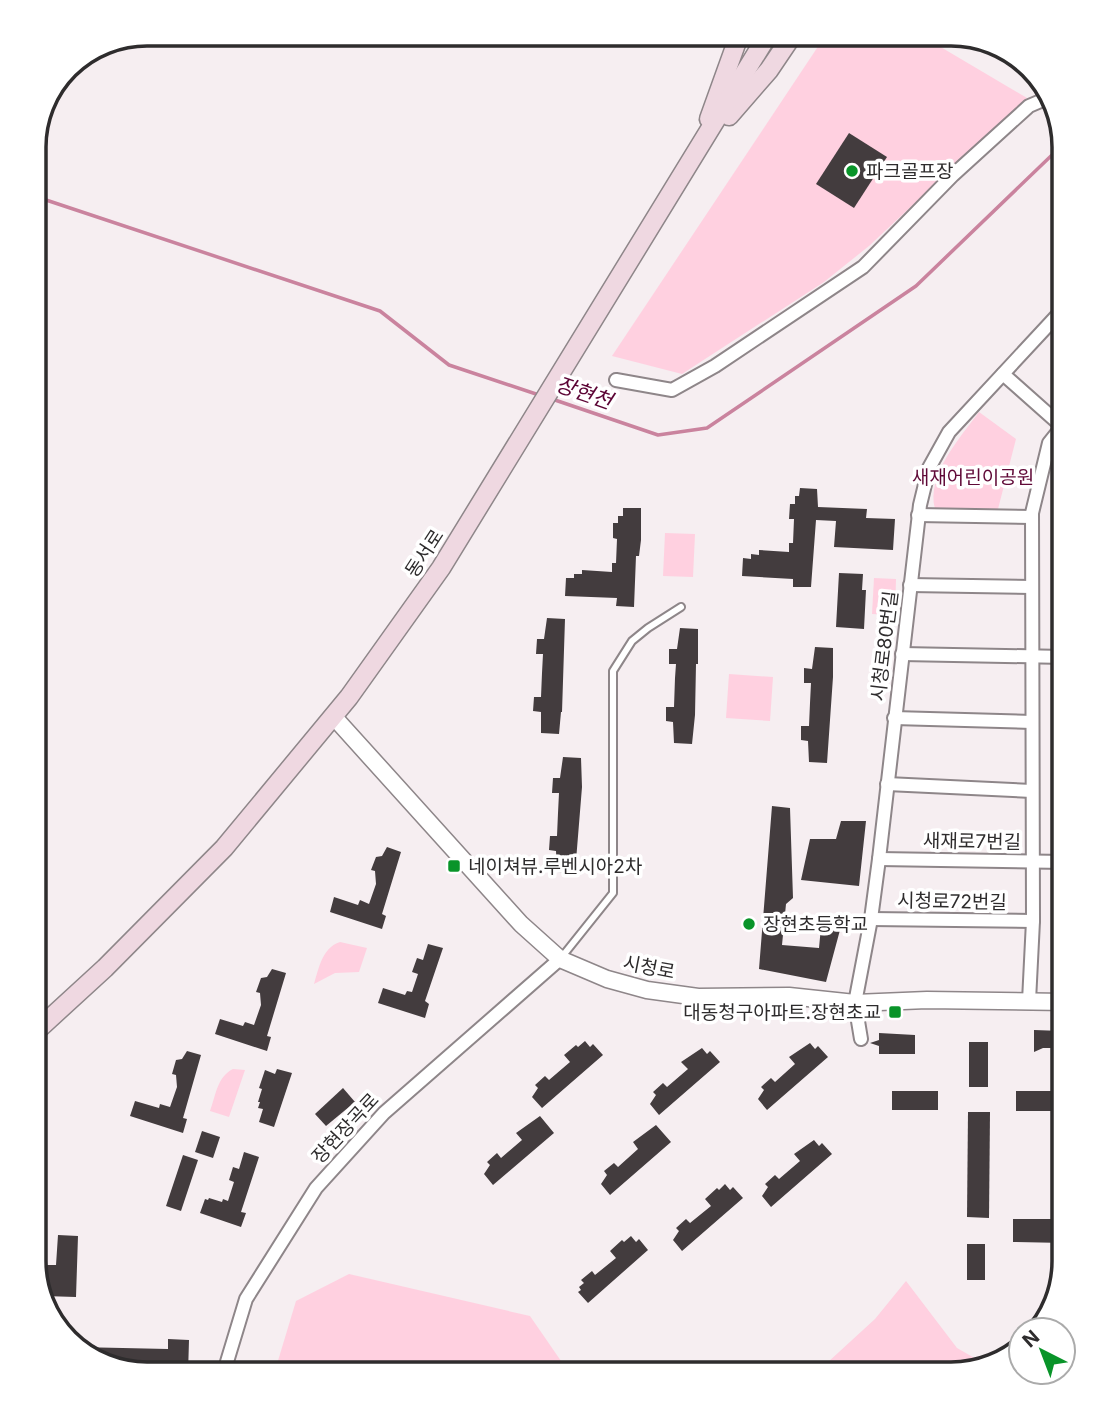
<svg xmlns="http://www.w3.org/2000/svg" width="1098" height="1407" font-family="Inter,'Noto Sans KR',sans-serif">
<style>
.green{fill:#ffd0e0}
.lines{fill:none;stroke-linecap:round;stroke-linejoin:round}
.stream{stroke:#ca839e;stroke-width:3.5}
.building{fill:#433c3e}
.service-casing{stroke:#8e8689;stroke-width:10}
.minor-casing{stroke:#8e8689;stroke-width:16}
.tertiary-casing{stroke:#8e8689;stroke-width:19}
.secondary-casing{stroke:#8e8689;stroke-width:21}
.service{stroke:#fff;stroke-width:6}
.minor{stroke:#fff;stroke-width:12}
.tertiary{stroke:#fff;stroke-width:16}
.secondary{stroke:#efd8e1;stroke-width:18}
.poi-dot{fill:#099429;stroke:#fff;stroke-width:2.5}
.labels{text-anchor:middle;stroke-width:7;stroke-linejoin:round;paint-order:stroke}
.poi-label{font-size:19px;fill:#2e2c2d;stroke:#fff;text-anchor:start}
.park-label{font-size:19px;fill:#600937;stroke:#fff}
.street-label{font-size:19px;fill:#2e2c2d;stroke:#fff}
.water-label{font-size:21px;font-style:italic;fill:#5b0334;stroke:#fff}
.rim{fill:none;stroke:#2e2c2d;stroke-width:3.5}
</style>
<rect width="100%" height="100%" fill="#f6eef1"/>
<g class="green">
<path d="M827,33H917L1027,98L869,246L824,282L682,374L612,356Z"/>
<path d="M979,412L1016,439L998,509H935C926,475 960,438 979,412Z"/>
<path d="M665,533L695,534L693,577L663,576Z"/>
<path d="M874,578L896,579L895,615L872,614Z"/>
<path d="M729,674L773,677L770,721L726,718Z"/>
<path d="M340,942L367,948L359,972L335,973L314,984C319,968 322,948 340,942Z"/>
<path d="M233,1069L245,1070L229,1117L210,1111C216,1095 217,1077 233,1069Z"/>
<path d="M349,1274L530,1316L570,1374H274L296,1301Z"/>
<path d="M906,1281L957,1348L985,1364L952,1374H815L875,1319Z"/>
</g>
<g class="lines">
<g class="stream">
<path d="M34,196L380,311L449,365L542,396"/>
<path d="M552,399L658,435L707,428L916,286L1052,155L1065,148"/>
</g>
</g>
<g class="building">
<path d="M849,133L887,157L854,208L816,184Z"/>
<path d="M800,488L817,489L818,507L867,509L866,518L895,519L893,550L834,547L836,521L816,520L811,587H793V579L742,576L743,558L751,559V554L759,555V550L789,552V543H793L794,519H789L790,504H795V496H799Z"/>
<path d="M623,508H641V540L639,556H636L634,607L616,606L617,598L565,596L566,578H574V574H582V570L612,572V563H616L617,539L613,538V523H618V516H623Z"/>
<path d="M839,573L863,574L862,590H866L864,629L836,627Z"/>
<path d="M547,618L565,619L562,712H561L559,734L541,733V712L533,711L534,697H541L542,673L543,654H536L537,639H544Z"/>
<path d="M680,628L698,629V664H696L695,715L692,744L674,743L673,722L666,721V707H674L675,678L676,664H669V649H677Z"/>
<path d="M815,647L833,648V677L827,763L809,762L808,741L801,740V726H809L810,703L811,683H804V668L812,669Z"/>
<path d="M563,757L581,758L582,787L575,873L557,872L556,851L549,850L550,836H557L558,813L559,793H552L553,778H560Z"/>
<path d="M772,806L790,808L793,898L786,904L782,945L819,948L821,927L840,930L826,982L759,969Z"/>
<path d="M841,821H866L859,886L801,880L810,839H836Z"/>
<path d="M387,847L401,852L382,914L386,916L382,929L330,912L334,897L358,905L360,900L369,904L376,884L375,871L371,870L376,857L382,856Z"/>
<path d="M428,944L443,948L425,1001L429,1004L425,1018L378,1003L383,988L405,995L407,991L412,992L418,974L412,972L417,958L423,960Z"/>
<path d="M272,969L286,973L267,1036L271,1037L267,1051L215,1034L220,1019L243,1026L245,1022L254,1025L261,1005L260,993L256,992L261,978L267,977Z"/>
<path d="M1034,1030L1062,1031V1048H1043L1034,1052Z"/>
<path d="M879,1033L915,1035V1054H879V1046L870,1043L879,1040Z"/>
<path d="M585,1041L590,1047L593,1044L603,1055L542,1108L532,1097L538,1088L535,1085L545,1076L549,1080L570,1062L564,1055L576,1045L578,1047Z"/>
<rect x="969" y="1042" width="19" height="45"/>
<path d="M810,1043L815,1049L818,1046L828,1057L767,1110L758,1099L764,1090L761,1087L771,1078L775,1082L795,1064L789,1057Z"/>
<path d="M702,1048L707,1054L710,1051L720,1062L659,1115L650,1104L656,1095L653,1092L663,1083L667,1087L688,1069L681,1062Z"/>
<path d="M187,1051L201,1055L183,1118L187,1119L183,1133L130,1116L135,1101L159,1108L160,1104L170,1107L177,1087L176,1075L172,1074L176,1060L182,1059Z"/>
<path d="M277,1069L292,1073L274,1127L259,1122L263,1109L258,1108L260,1102H258L262,1089L259,1088L265,1070L275,1074Z"/>
<path d="M343,1088L355,1102L326,1126L315,1114Z"/>
<rect x="892" y="1091" width="46" height="19"/>
<rect x="1016" y="1091" width="49" height="20"/>
<path d="M968,1112H990L989,1218L967,1217Z"/>
<path d="M540,1116L554,1133L493,1185L484,1174L490,1165L487,1162L497,1153L501,1158L522,1140L516,1133Z"/>
<path d="M656,1125L671,1142L610,1195L601,1184L607,1175L604,1171L614,1163L618,1167L638,1149L633,1142Z"/>
<path d="M202,1131L220,1137L213,1158L195,1152Z"/>
<path d="M814,1140L819,1146L822,1143L832,1154L771,1207L762,1196L768,1187L765,1184L775,1175L779,1179L800,1161L794,1154Z"/>
<path d="M244,1152L259,1157L241,1212L246,1213L241,1227L200,1213L205,1199L208,1200L209,1198L222,1202L223,1199L228,1201L234,1182L229,1180L233,1167L239,1169Z"/>
<path d="M183,1155L198,1160L181,1211L166,1206Z"/>
<path d="M725,1184L730,1190L733,1187L743,1198L682,1251L673,1240L679,1231L676,1228L686,1219L690,1223L711,1206L705,1199L717,1188L719,1190Z"/>
<path d="M1013,1219H1065V1243L1013,1242Z"/>
<path d="M58,1235L78,1236L76,1297L44,1296L37,1273L43,1274L44,1265H56Z"/>
<path d="M631,1236L636,1242L639,1239L648,1250L588,1303L578,1292L581,1290L579,1287L584,1283L581,1280L592,1271L595,1275L616,1258L610,1251L622,1240L624,1242Z"/>
<rect x="967" y="1244" width="18" height="36"/>
<path d="M168,1339L189,1340L188,1374H167V1366L111,1365L90,1359L77,1347L168,1349Z"/>
</g>
<g class="lines">
<defs>
<path id="service" d="M561,958L613,893V671L632,641L648,628L681,607"/>
<g id="minor">
<path d="M1003,374L1065,429"/>
<path d="M616,380L672,390L715,366L863,267L953,175L1029,106L1050,97"/>
<path d="M918,515L1032,517"/>
<path d="M910,585L1032,587"/>
<path d="M902,654L1065,657"/>
<path d="M894,718L1032,722"/>
<path d="M887,784L1032,791"/>
<path d="M879,859L1065,862"/>
<path d="M871,919L1033,921"/>
<path d="M1029,1001L1033,921L1032,513L1049,443L1065,423"/>
<path d="M861,1039L855,1003L871,919L879,859L920,505L929,468L949,432L1065,307"/>
<path d="M226,1374V1365L246,1299L316,1188L384,1113L560,959"/>
</g>
<path id="tertiary" d="M334,717L521,924L560,959L607,979L647,990L698,997L789,996L855,1003L927,1000L1065,1002"/>
<g id="secondary">
<path d="M729,116L769,70L794,33"/>
<path d="M709,119L740,33"/>
<path d="M33,1034L105,968L224,848L349,697L441,568L769,33"/>
</g>
</defs>
<use href="#service" class="service-casing"/>
<use href="#minor" class="minor-casing"/>
<use href="#tertiary" class="tertiary-casing"/>
<use href="#secondary" class="secondary-casing"/>
<use href="#service" class="service"/>
<use href="#minor" class="minor"/>
<use href="#tertiary" class="tertiary"/>
<use href="#secondary" class="secondary"/>
</g>
<g class="poi-dot">
<circle cx="852" cy="171" r="7"/>
<rect x="447" y="859" width="14" height="14" rx="3.5"/>
<circle cx="749" cy="924" r="7"/>
<rect x="888" y="1005" width="14" height="14" rx="3.5"/>
</g>
<g class="labels">
<g class="poi-label">
<text x="866" y="178">파크골프장</text>
<text x="468" y="873">네이쳐뷰.루벤시아2차</text>
<text x="763" y="931">장현초등학교</text>
<text x="881" y="1019" text-anchor="end">대동청구아파트.장현초교</text>
</g>
<g class="park-label">
<text x="973" y="484">새재어린이공원</text>
</g>
<g class="street-label">
<text transform="translate(424 553) rotate(-57)" y="7">동서로</text>
<text transform="translate(884 646) rotate(-83)" y="7">시청로80번길</text>
<text transform="translate(972 841) rotate(1)" y="7">새재로7번길</text>
<text transform="translate(952 901) rotate(1)" y="7">시청로72번길</text>
<text transform="translate(649 967) rotate(11)" y="7">시청로</text>
<text transform="translate(345 1128) rotate(-47)" y="7">장현장곡로</text>
</g>
<g class="water-label">
<text transform="translate(584 393) rotate(19)" y="7">장현천</text>
</g>
</g>
<path d="M0 0H1098V1407H0ZM147 46H951A101 101 0 0 1 1052 147V1261A101 101 0 0 1 951 1362H147A101 101 0 0 1 46 1261V147A101 101 0 0 1 147 46Z" fill="#fff" fill-rule="evenodd"/>
<path class="rim" d="M147 46H951A101 101 0 0 1 1052 147V1261A101 101 0 0 1 951 1362H147A101 101 0 0 1 46 1261V147A101 101 0 0 1 147 46Z"/>
<g transform="translate(1042 1351) rotate(318)"><circle r="33" fill="#ffffff" stroke="#ababab" stroke-width="2"/>
<path d="M0-5L12 26L0 18L-12 26Z" fill="#099429"/>
<text y="-10" font-size="19" font-weight="bold" text-anchor="middle" fill="#2e2c2d">N</text>
</g>
</svg>
